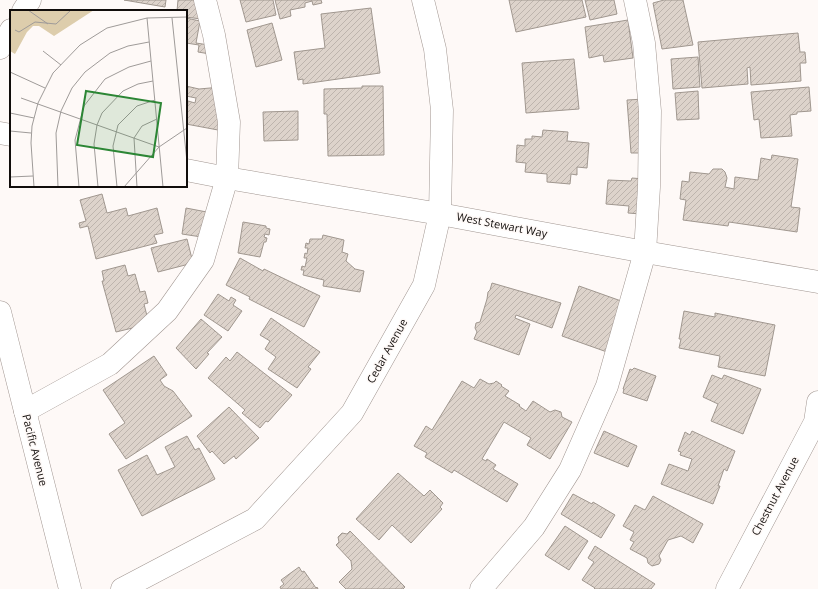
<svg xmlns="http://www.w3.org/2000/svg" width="818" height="589" font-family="'Open Sans',sans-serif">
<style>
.building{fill:url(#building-hatch);stroke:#a0978f}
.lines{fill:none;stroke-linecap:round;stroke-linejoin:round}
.minor-casing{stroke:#a19691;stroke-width:23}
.minor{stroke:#fff;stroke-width:22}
.labels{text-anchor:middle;stroke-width:3;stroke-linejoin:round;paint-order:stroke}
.street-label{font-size:11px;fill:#110d0b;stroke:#fef9f7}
.inset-road{fill:none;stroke:#9f9b99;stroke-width:1}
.view{fill:#2c8635;fill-opacity:0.15;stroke:#2c8635;stroke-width:2}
.inset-edge{fill:none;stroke:#110d0b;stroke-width:2}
</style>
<defs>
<pattern id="building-hatch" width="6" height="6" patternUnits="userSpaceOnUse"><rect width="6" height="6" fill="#ddd3cb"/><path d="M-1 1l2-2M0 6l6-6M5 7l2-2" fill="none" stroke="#bdb4ad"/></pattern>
</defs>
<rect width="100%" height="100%" fill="#fef9f7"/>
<g class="building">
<path d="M124,0H166L165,7Z"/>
<path d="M178,0H204L201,19L186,17V11H177Z"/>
<path d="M240,0H273L276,15L246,22Z"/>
<path d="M275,0H321L322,3L313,5L312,1L305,3V7L290,10L291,16L280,19Z"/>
<path d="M509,0H582L586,17L516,32Z"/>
<path d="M585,0H614L617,14L590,20Z"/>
<path d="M664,0H683L693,45L662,49L653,3Z"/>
<path d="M371,8L380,73L303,84V79L298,80L294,52L325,48L321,14Z"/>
<path d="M186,18L200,21L196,43L215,46L210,54L198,52L199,45L186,43Z"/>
<path d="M628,20L633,58L604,62L603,55L589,58L585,27Z"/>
<path d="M272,23L282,60L256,67L247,30Z"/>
<path d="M798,33L800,52H805L806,63H800L801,81L751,85L750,67L747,68L748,84L702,88L698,42Z"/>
<path d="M698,57L700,87L673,89L671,59Z"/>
<path d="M574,59L579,109L526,113L522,63Z"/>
<path d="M186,86L199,89L221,87L223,107L218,130L186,124L188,101L195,103L196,98L186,96Z"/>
<path d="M362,86H383L384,155L328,156L327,114H324V89L362,88Z"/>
<path d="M809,87L811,111L797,112V114L790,115L792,136L761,138L759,119L754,120L751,92Z"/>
<path d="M698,91L699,119L677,120L675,93Z"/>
<path d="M644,99V153H631L627,100Z"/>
<path d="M298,111V140L264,141L263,112Z"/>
<path d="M543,130L568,132L567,141L589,143L587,168L577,167V175L571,174L570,184L547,182V174L525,172L526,163L516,162L517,145L525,146V139H532V136L542,137Z"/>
<path d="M772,155L798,159L791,207L800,208L797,232L729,222L728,226L683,220L686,200L680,199L682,181L689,182L690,172L709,174L713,169H722L725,172L727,178L725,187L734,189L735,177L758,180L761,158L771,160Z"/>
<path d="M632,178L644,179L641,214L628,213L629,206L606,204L608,180L631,181Z"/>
<path d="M102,194L107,213L126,208L128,216L157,208L163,233L154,235L157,243L96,259L88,226L80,228L79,223L86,221L80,200Z"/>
<path d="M186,208L212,213L208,238L182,234Z"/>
<path d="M243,222L266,226V228L270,229L269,235L265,234L264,237L267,238L266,242H264L260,257L238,253Z"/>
<path d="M323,235L344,240L342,252L348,254L346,261L355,269L364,271L360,292L323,286L324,280L303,275L304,270H301L302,266L305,267L307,258H304L305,253L307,254L308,248H305L306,243L309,244L310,239H322Z"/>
<path d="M187,239L193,263L158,272L151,248Z"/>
<path d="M240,258L263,271L264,269L320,296L304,327L249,299L250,297L226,285Z"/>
<path d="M125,265L128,276L135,274L140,292L145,291L148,303L144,304L149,324L116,332L102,281H104L102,271Z"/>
<path d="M492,283L561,303L552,328L516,315L515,318L530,324L519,355L474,339L477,332L475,328L476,323L480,322L487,299L488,292L490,290Z"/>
<path d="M579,286L624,302L607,352L562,336Z"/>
<path d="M218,294L229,301L231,297L236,300L233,305L242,311L228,331L204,315Z"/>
<path d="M684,311L715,317V313L775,325L765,376L718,367L720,356L679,348L681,339H679Z"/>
<path d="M271,318L320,352L308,367L311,369L297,388L268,369L276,357L265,349L270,341L260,335Z"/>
<path d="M201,319L222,337L207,353L209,354L196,369L176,348Z"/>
<path d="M237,352L292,395L268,422L266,421L260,428L242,413L245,410L208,378L226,357L230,361Z"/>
<path d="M154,356L167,375L160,380L164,386L173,391L192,416L126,459L109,434L125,423L103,390Z"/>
<path d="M634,368L656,376L647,401L623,393L624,389H623L630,369L632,370Z"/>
<path d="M712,375L722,379L724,375L761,389L743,434L711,421L718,404L703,397Z"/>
<path d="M480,379L489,384L494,383L496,381L502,385L501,386L509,391L505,396L520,405L519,406L526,411L533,401L550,412L555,410L561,412L562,417L572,422L550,459L527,445L531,438L504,422L482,459L486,461L487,459L496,465L493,469L518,484L507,502L454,470L452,473L425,457L427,453L414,446L426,426L432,430L462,381L474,388Z"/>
<path d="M229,407L259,438L236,459L234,456L224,464L212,451L210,453L197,436Z"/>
<path d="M604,431L637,446L628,467L594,453Z"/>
<path d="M692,431L735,451L727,471L724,469L718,486H720L713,504L661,484L669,464L688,471L692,459L680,455L681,452L678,451L685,432L690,435Z"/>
<path d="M187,436L195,450L199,448L215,479L142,516L118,470L147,455L157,475L175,467L165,447Z"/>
<path d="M398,473L424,496L430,490L443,503L440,507L442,509L411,543L392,525L379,540L356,519Z"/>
<path d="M573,494L592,504L593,502L615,515L601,538L561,514Z"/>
<path d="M653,496L703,524L693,543L681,536L668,540L659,556L661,560L659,564L652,566L648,563L647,558L630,549L634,542L630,540L634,532L623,526L635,505L645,510Z"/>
<path d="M565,526L588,541L569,570L545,555Z"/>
<path d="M350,531L405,587L403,589H346L339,582L352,569L351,561L336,545L339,542L338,537L342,533L347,534Z"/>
<path d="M595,546L655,584L651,589H594L595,588L582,580L594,562L588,558Z"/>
<path d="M299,567L302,572L304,571L316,588L317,587L318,589H281L280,587L284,584L281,580Z"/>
</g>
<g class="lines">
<defs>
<g id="minor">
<path d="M23,11L30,0"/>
<path d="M0,48L11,30"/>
<path d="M0,133L11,135"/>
<path d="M186,170L227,178L440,214L645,252L818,282"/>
<path d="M0,312L70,589"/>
<path d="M25,411L110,364L167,311L203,260L227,178L229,122L214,35L205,0"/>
<path d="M122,589L255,519L352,413L424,285L440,214L442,110L435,49L423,0"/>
<path d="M481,589L534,527L570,470L607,386L645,252L649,187L650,111L644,43L635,0"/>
<path d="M727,589L815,422L818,402"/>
</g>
</defs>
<use href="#minor" class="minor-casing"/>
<use href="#minor" class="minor"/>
</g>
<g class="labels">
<g class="street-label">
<text transform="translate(502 225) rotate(11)" y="4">West Stewart Way</text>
<text transform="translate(387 351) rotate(-61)" y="4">Cedar Avenue</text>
<text transform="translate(35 450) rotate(76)" y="4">Pacific Avenue</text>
<text transform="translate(775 496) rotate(-62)" y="4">Chestnut Avenue</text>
</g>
</g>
<g transform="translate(10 10)">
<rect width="177" height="177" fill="#fef9f7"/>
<path d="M0,0H84L44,26L29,16H23L17,22L5,44L0,41Z" fill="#ddcdac"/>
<path class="inset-road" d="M18,0L38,14M137,8L153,177M162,8L177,152M5,20L9,22L25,12L46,14L61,0M33,41L51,55M0,62L35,78M11,88L149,137M0,103L24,108M0,121L21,123M0,167L23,166M24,177L21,133L22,116L28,93L43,63L70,35L97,18L137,8L177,7M48,177L46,123L51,101L62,78L75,62L100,43L118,36L139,32M69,177L65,130L74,96L95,69L119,57L141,51M88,177L84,134L87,115L92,103L113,81L128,74L143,71M107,177L103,136L108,115L127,96L145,90M114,177L149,137L177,118M127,177L124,128L132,116L147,109"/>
<path class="view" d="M76,81L151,93L143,147L67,135Z"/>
<rect width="177" height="177" class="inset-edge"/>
</g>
</svg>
